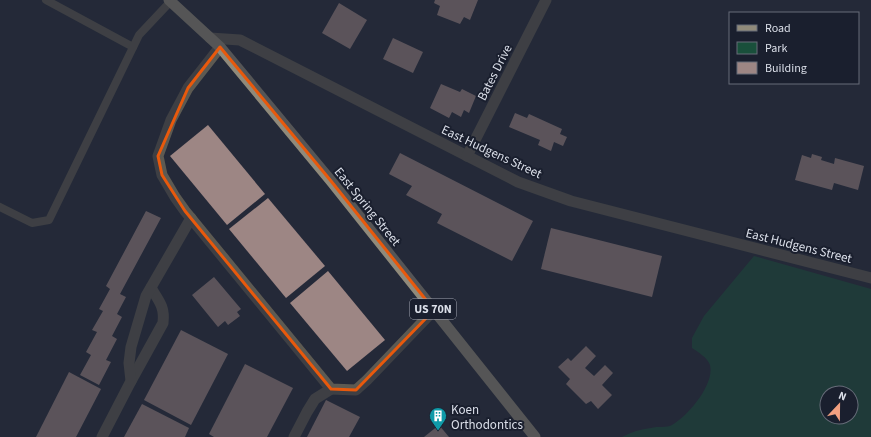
<svg xmlns="http://www.w3.org/2000/svg" width="871" height="437" font-family="'Source Sans 3',sans-serif">
<style>
.green{fill:#194f3b;fill-rule:evenodd}
.building{fill:#9d8684}
.lines{fill:none;stroke-linecap:round;stroke-linejoin:round}
.service{stroke:#5d5a52;stroke-width:8}
.minor{stroke:#5d5a52;stroke-width:11}
.primary{stroke:#908a7a;stroke-width:11}
.marked{fill:none;stroke:#e8590c;stroke-width:3;stroke-linejoin:round}
.labels{text-anchor:middle;stroke-width:4;stroke-linejoin:round;paint-order:stroke}
.shield{fill:#1a1f2e;stroke:#a1a5b1;stroke-width:1}
.shield-label{font-size:12px;font-weight:bold;fill:#dbdfe9}
.street-label{font-size:13px;fill:#dbdfe9;stroke:#1a1f2e}
.poi-label{font-size:13px;fill:#dbdfe9;stroke:#1a1f2e;text-anchor:start}
</style>
<rect width="100%" height="100%" fill="#242938"/>
<path class="green" d="M754,256L871,289V437H622C631,432 641,429 651,428C658,426 667,428 672,425C688,416 715,384 710,365C708,358 698,352 692,348V338L704,316ZM827,393H851V417H827Z"/>
<g class="building">
<path d="M435,0H478L470,20L464,17L460,24L437,15L440,6L434,3Z"/>
<path d="M339,3L367,20L350,49L322,33Z"/>
<path d="M393,38L423,52L413,73L383,59Z"/>
<path d="M441,84L460,92L462,89L476,96L469,113L464,110L461,117L452,112L449,118L430,108Z"/>
<path d="M515,113L527,118L529,114L562,129L560,134L567,137L563,146L554,142L551,151L538,145L540,140L509,127Z"/>
<path d="M208,125L265,194L227,225L170,156Z"/>
<path d="M400,153L533,221L512,261L437,223L442,214L406,195L412,186L389,174Z"/>
<path d="M812,154L822,157L821,160L834,164L835,158L864,166L858,190L834,183L832,190L795,180L802,155L811,158Z"/>
<path d="M268,198L325,266L286,298L229,229Z"/>
<path d="M146,211L161,218L120,294L126,297L117,314L122,317L112,336L117,339L106,360L111,362L99,385L80,375L91,355L86,352L97,332L92,330L103,311L99,309L110,289L106,286Z"/>
<path d="M551,228L662,256L652,297L541,269Z"/>
<path d="M328,271L385,340L347,371L290,303Z"/>
<path d="M214,277L241,309L237,312L240,316L228,325L225,321L218,327L192,295Z"/>
<path d="M181,330L228,354L191,425L144,400Z"/>
<path d="M586,346L596,356L585,368L594,376L605,365L613,373L602,385L612,395L598,409L591,401L586,404L566,384L570,379L558,367L568,358L571,361Z"/>
<path d="M245,364L293,388L267,437H214L209,434Z"/>
<path d="M69,372L101,389L76,437H36Z"/>
<path d="M326,400L360,417L349,437H307Z"/>
<path d="M142,404L189,428L185,437H124Z"/>
<path d="M439,425L449,437H424Z"/>
</g>
<g class="lines">
<g class="service">
<path d="M46,0L133,47"/>
<path d="M0,207L32,223L49,220L139,35L171,1"/>
</g>
<g class="minor">
<path d="M210,38L240,40L518,182L571,201L871,278"/>
<path d="M220,47L188,88L171,120L158,156L162,175L175,197L185,211L331,389L356,390L367,380L434,310"/>
<path d="M467,156L546,0"/>
<path d="M131,381L163,323C165,307 159,301 151,288"/>
<path d="M102,437L131,381L129,363L131,347L146,296L191,218"/>
<path d="M294,437L307,412L315,399L331,389"/>
</g>
<path class="primary" d="M169,0L220,47L331,181L535,437"/>
</g>
<path d="M0 0H871V437H0ZM220,47L331,181L434,310L356,390L331,389L185,211L162,175L158,156L188,88Z" fill="#242938" fill-opacity=".55" fill-rule="evenodd"/>
<path class="marked" d="M220,47L331,181L434,310L356,390L331,389L185,211L162,175L158,156L188,88Z"/>
<defs>
<symbol id="building-pin" viewBox="-11 -11 22 30"><path d="M0 17L-7.5 6A9.5 9.5 0 1 1 7.5 6Z" fill="#0f9aa8" stroke="#1a1f2e"/><path d="M-4-6H4V6H1V3H-1V6H-4ZM-2.5-4.3h1.7v1.8h-1.7ZM.8-4.3h1.7v1.8H.8ZM-2.5-1h1.7V.8h-1.7ZM.8-1h1.7V.8H.8Z" fill="#fff"/></symbol>
</defs>
<g fill-rule="evenodd">
<use href="#building-pin" x="428" y="406" width="20" height="27"/>
</g>
<g class="labels">
<rect class="shield" x="410" y="299" width="46" height="20" rx="3"/>
<g class="shield-label">
<text x="433" y="313">US 70N</text>
</g>
<g class="street-label">
<text transform="translate(494 72) rotate(-63)" y="5">Bates Drive</text>
<text transform="translate(492 151) rotate(25)" y="5">East Hudgens Street</text>
<text transform="translate(368 206) rotate(51)" y="5">East Spring Street</text>
<text transform="translate(799 245) rotate(14)" y="5">East Hudgens Street</text>
</g>
<g class="poi-label">
<text x="451" y="414">Koen<tspan x="451" dy="15">Orthodontics</tspan></text>
</g>
</g>
<rect x="729" y="12" width="130" height="72" fill="#1a1f2e" stroke="#676c79"/>
<rect x="737" y="25" width="20" height="6" fill="#908a7a" stroke="#676c79"/>
<text x="765" y="32" font-size="12" fill="#dbdfe9">Road</text>
<rect x="737" y="42" width="20" height="12" fill="#194f3b" stroke="#676c79"/>
<text x="765" y="52" font-size="12" fill="#dbdfe9">Park</text>
<rect x="737" y="62" width="20" height="12" fill="#9d8684" stroke="#676c79"/>
<text x="765" y="72" font-size="12" fill="#dbdfe9">Building</text>
<g transform="translate(839 405) rotate(22)"><circle r="19" fill="#1a1f2e" stroke="#676c79"/>
<path d="M0-3L7 15L0 10L-7 15Z" fill="#f2a080"/>
<text y="-6" font-size="11" font-weight="bold" text-anchor="middle" fill="#dbdfe9">N</text>
</g>
</svg>
